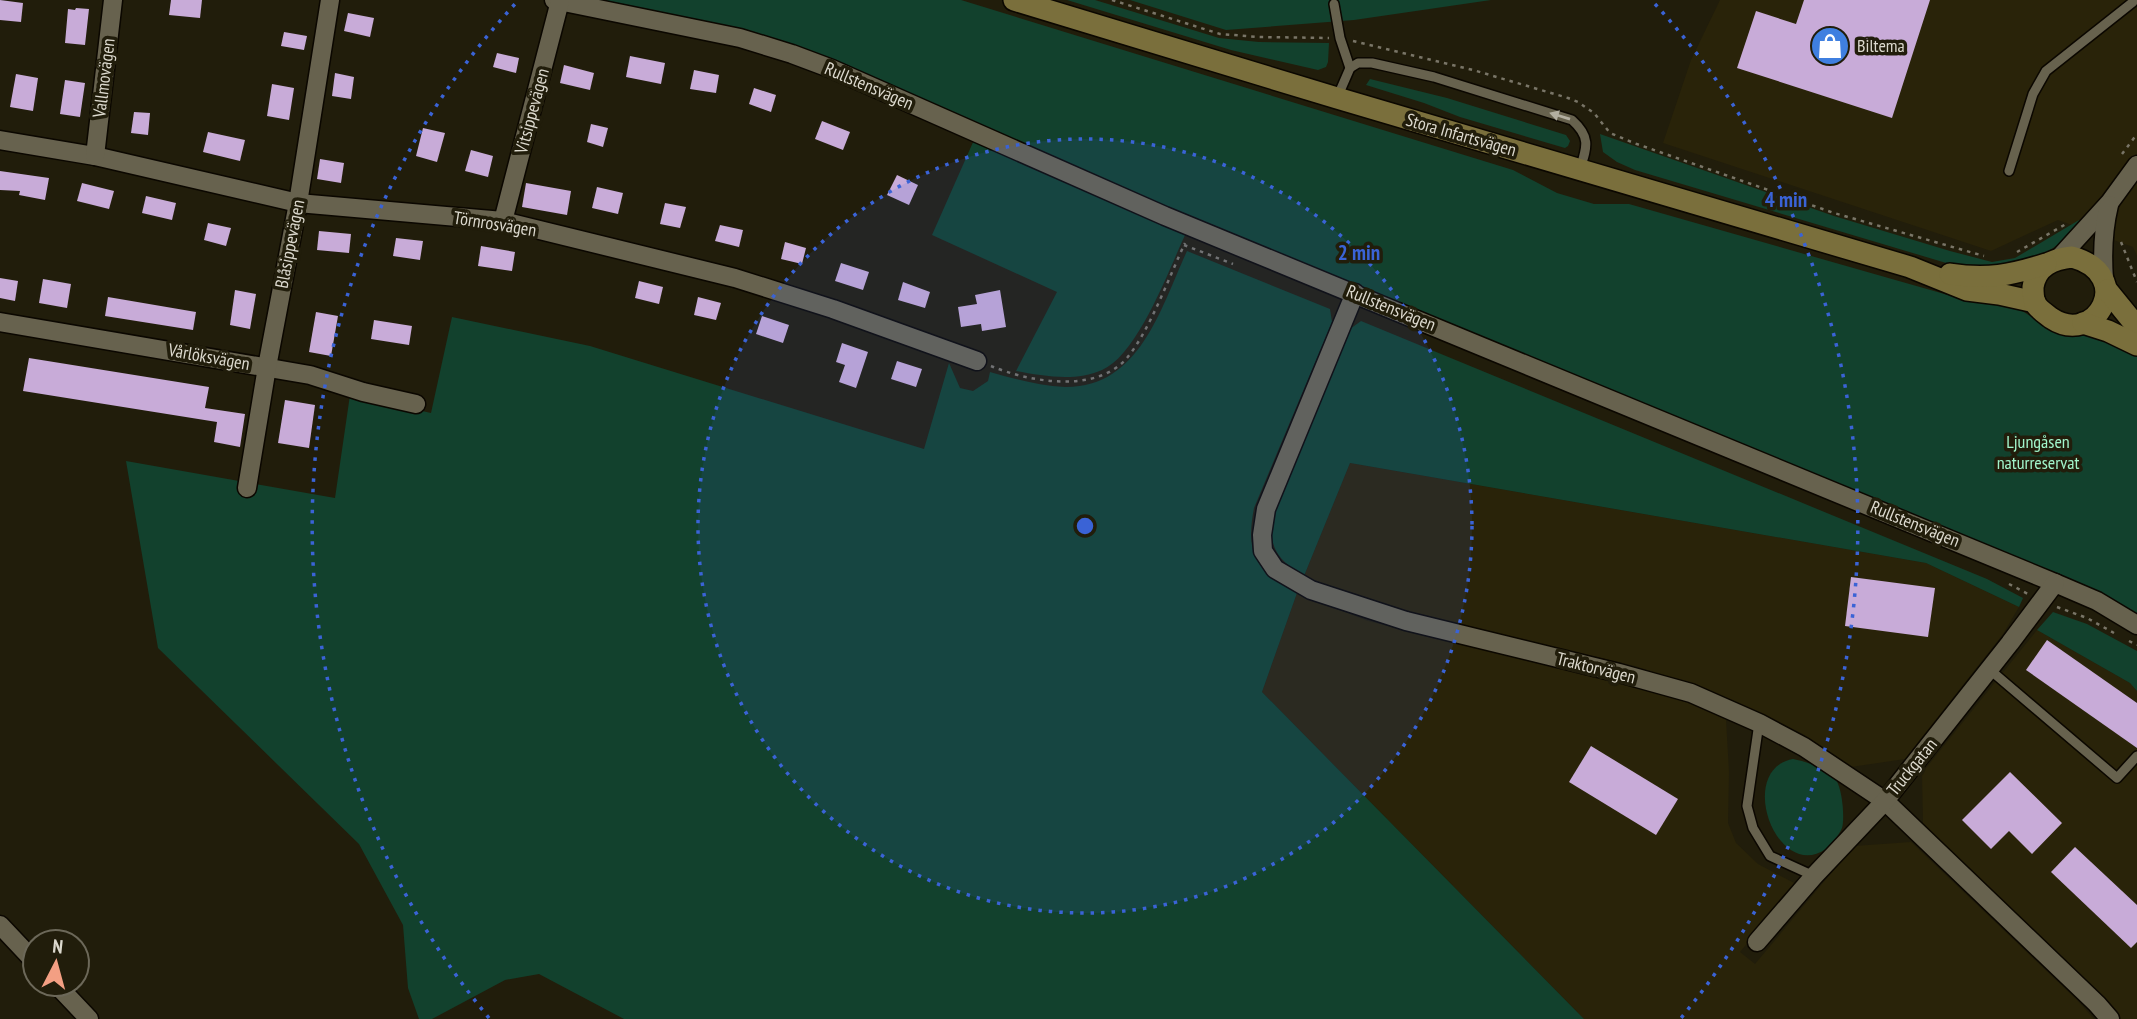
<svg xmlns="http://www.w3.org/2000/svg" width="2137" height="1019" font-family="'PT Sans Narrow',sans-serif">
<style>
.built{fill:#292309}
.green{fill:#12412d}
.building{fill:#c8abd8}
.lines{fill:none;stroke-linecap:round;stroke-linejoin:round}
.lane-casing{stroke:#0b0700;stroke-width:12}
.street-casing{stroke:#0b0700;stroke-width:21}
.secondary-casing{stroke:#0b0700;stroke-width:24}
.path{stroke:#797567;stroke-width:2.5;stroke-dasharray:3.5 5;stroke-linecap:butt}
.lane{stroke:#67624e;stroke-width:9}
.street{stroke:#67624e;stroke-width:18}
.secondary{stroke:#7a6f3c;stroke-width:21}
.oneway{fill:#b3afa1}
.ring{fill:none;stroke:#3a63d6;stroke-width:3.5;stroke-dasharray:3.5 7}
.labels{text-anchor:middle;stroke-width:7;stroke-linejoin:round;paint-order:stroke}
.poi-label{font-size:18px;fill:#dcd9ce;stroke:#211d0b;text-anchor:start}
.street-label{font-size:18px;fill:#dcd9ce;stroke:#211d0b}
.park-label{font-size:18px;fill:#a1f5cb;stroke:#211d0b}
.centre{fill:#3a63d6;stroke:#211d0b;stroke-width:3.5}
.ring-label{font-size:21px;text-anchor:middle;font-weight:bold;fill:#3a63d6;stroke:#211d0b;stroke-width:7;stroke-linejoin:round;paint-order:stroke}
</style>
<rect width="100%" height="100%" fill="#211d0b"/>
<g class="built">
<path d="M1720,0H2137V256L2133,247L2058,220L1991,251L1663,143L1691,60Z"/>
<path d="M1350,463L1926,563L2019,607L2003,634L1905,759L1851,767L1803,734L1734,701L1697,687L1635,666L1423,617L1343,592L1304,576Z"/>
<path d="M1297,593L1368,621L1609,680L1691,702L1726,719L1729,772L1728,823L1736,843L1758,864L1796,884L1740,952L1755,964L1854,846L1911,842L2077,1000L2094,1019H1584L1262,692Z"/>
<path d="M2037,630L2130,683L2137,691V1019H2118L1923,824L1922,773Z"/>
</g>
<g class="green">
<path d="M601,0H961L1513,170L1557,193L1594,204H1629L1969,301H1992L2016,307L2047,327L2068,336L2090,333L2137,354V619L2065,577L1171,210L749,34Z"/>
<path d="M1067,0H1095L1219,38L1259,42L1329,43L1328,62L1326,67L1318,70L1231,50Z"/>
<path d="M1130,0H1491L1354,20L1226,30Z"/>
<path d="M1370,79L1447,98L1566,135L1570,141L1568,146L1565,148L1460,117L1424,103L1366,85Z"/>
<path d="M1600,134L1834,216L1950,251L1992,262L2015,258L2079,220L2084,223C2066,239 2046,256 2023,263C2007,268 1989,268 1973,271L1635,170L1617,162L1603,152Z"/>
<path d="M974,140L1186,233C1169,269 1138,355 1102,370C1075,382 1044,376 1016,371L1057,292L932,235Z"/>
<path d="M1187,251L1330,309L1332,322L1254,508C1245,555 1256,570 1297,593L1262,692L1584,1019H624L539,974L505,980L432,1019H419L408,988L403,925L359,844L158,648L126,461L335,498L350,395L431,413L452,317L590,346L924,449L949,363L960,388L973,391L988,381L990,372C1015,379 1039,386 1065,387C1140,388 1161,307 1187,251Z"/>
<path d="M1361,321L1987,579L2023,598L2019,607L1926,563L1350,463L1304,576C1274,558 1267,544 1274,509L1350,329Z"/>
<path d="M2053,612L2087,624L2137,651V691L2130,683L2037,630Z"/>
<path d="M1793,759C1808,762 1826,768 1836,780C1842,788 1845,818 1842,828C1839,835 1832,844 1826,849C1777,883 1735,770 1793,759Z"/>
</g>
<g class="building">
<path d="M0,0L23,3L21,22L0,20Z"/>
<path d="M171,0H202L200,18L169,15Z"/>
<path d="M1804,0H1930L1892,118L1737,68L1756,11L1796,24Z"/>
<path d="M76,8L89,9L85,45L65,43L68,9L75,10Z"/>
<path d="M348,13L374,18L370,37L344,31Z"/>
<path d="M284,32L307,36L304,50L281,46Z"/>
<path d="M497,53L519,58L516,73L493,67Z"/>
<path d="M630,56L665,63L661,84L626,77Z"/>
<path d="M564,65L594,73L590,90L560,83Z"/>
<path d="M694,70L719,75L716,93L690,89Z"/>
<path d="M335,73L354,77L351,99L332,96Z"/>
<path d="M16,74L38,78L33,111L10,107Z"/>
<path d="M65,80L85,83L80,117L60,114Z"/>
<path d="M272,84L294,88L289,120L267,116Z"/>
<path d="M754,88L776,95L771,112L749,104Z"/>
<path d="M134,112L150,113L148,135L131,133Z"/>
<path d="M822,121L850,132L843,150L815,139Z"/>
<path d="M591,124L608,128L603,147L587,142Z"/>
<path d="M423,128L445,133L437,162L416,156Z"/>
<path d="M208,132L245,140L240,161L203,152Z"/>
<path d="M471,150L493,156L488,177L465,171Z"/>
<path d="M320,159L344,163L341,183L317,179Z"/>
<path d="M0,171L49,178L45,200L19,195L20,191L0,190Z"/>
<path d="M897,175L918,185L909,205L887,195Z"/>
<path d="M82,183L114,191L109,209L77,201Z"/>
<path d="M526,183L571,191L567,215L522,207Z"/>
<path d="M597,187L623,193L618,214L592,208Z"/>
<path d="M146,196L176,203L172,220L142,213Z"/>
<path d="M665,203L686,207L680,228L660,224Z"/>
<path d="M208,223L231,228L226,246L204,240Z"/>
<path d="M720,225L743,230L739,247L715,241Z"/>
<path d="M319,231L351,234L349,253L317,250Z"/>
<path d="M396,238L423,241L420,260L393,256Z"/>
<path d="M785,242L806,248L802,264L781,259Z"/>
<path d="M481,246L515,252L512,271L478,266Z"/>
<path d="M841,263L869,272L863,290L835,281Z"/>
<path d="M0,278L18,281L15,301L0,298Z"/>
<path d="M43,279L71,284L67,308L39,303Z"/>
<path d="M639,281L663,287L659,304L635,298Z"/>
<path d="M903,282L930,292L925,308L898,300Z"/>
<path d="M235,290L256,294L250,329L230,325Z"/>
<path d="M1000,290L1006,327L982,331L981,324L961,327L958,307L977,304L975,295Z"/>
<path d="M108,297L196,312L193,330L105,316Z"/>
<path d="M698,297L721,303L716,320L694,315Z"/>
<path d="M316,312L338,316L331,356L309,352Z"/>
<path d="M762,316L789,325L783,343L756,334Z"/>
<path d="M374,320L412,326L409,345L371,339Z"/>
<path d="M842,343L868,352L856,388L839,382L845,365L836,362Z"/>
<path d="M29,358L209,387L205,408L245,414L240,447L214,442L217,422L23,391Z"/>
<path d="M897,361L922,369L916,387L891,379Z"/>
<path d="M285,400L315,405L309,448L278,443Z"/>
<path d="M1851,577L1935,588L1928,637L1845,626Z"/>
<path d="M2047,640L2137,703V748L2026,670Z"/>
<path d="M1591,746L1678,799L1656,835L1569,782Z"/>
<path d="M2010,772L2062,823L2032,854L2009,831L1991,849L1962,820Z"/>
<path d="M2075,847L2137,905V942L2131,948L2051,872Z"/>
</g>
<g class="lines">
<defs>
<g id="lane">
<path d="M1334,4L1340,38L1350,68"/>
<path d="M1337,98L1350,68L1358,63H1372L1434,77L1572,120C1591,137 1587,147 1580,169"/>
<path d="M2009,171L2033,94L2046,71L2133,2"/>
<path d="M1989,669L2117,778L2137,756"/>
<path d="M1759,723L1747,806L1753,828L1770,856L1814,876"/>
</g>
<g id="street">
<path d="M554,0L740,38L792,54L832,69L1165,216L2055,583L2097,601L2137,625"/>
<path d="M0,140L95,156L298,203L503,221L735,278L833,309L977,361"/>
<path d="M95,156L113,0"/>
<path d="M503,221L560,1"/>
<path d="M2059,258L2110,202L2137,165"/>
<path d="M2104,279C2102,253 2103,230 2109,205"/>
<path d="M1355,293L1266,509L1262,535L1263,551L1275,569L1311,590L1406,621L1619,673L1691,693L1759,723L1804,747L1885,801L2097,1004L2110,1019"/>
<path d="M0,322L310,375L363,392L416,404"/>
<path d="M247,488L267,367L298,203L330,0"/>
<path d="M0,925L35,962"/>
<path d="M1757,942L1814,876L1885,801L2010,643L2055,583"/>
<path d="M56,984L89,1019"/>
</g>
<g id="secondary">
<path d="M1014,0L1337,98L1910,267L1967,290L1999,294L2035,302"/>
<path d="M2072,257C2137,275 2096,348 2051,318C2046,314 2038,309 2035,303C2033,298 2033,292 2033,287C2036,266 2053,259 2072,257Z"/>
<path d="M1950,274C1987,280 2011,275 2046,264"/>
<path d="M2107,290L2137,327"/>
<path d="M2083,323L2108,331L2137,345"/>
</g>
</defs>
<use href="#lane" class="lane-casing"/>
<use href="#street" class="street-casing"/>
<use href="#secondary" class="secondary-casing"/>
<g class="path">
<path d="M1112,0L1220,34L1259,37L1329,38"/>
<path d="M1353,41L1473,70L1568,98L1578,102L1594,113L1610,133L1634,143L1834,213L1984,256"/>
<path d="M2122,154L2137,134"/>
<path d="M2121,242L2137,282"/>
<path d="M1184,245L1233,264"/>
<path d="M2017,252L2066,224"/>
<path d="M991,366C1029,382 1096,394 1127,358C1150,330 1169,277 1185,243"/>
<path d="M2009,584L2028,594"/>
<path d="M2057,607L2087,618L2114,633"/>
<path d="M2129,641L2137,645"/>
</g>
<use href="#lane" class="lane"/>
<use href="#street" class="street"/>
<use href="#secondary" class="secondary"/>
</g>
<defs><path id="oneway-solid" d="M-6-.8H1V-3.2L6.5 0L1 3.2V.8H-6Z" transform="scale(1.75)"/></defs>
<use class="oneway" href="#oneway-solid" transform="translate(1560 116) rotate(-163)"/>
<circle cx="1085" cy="526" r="387" fill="#3a63d6" fill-opacity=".12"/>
<g class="ring">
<circle cx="1085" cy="526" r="387"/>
<path d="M489 1018A773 773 0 0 1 515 4M1655 4A773 773 0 0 1 1681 1018"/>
</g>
<defs>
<symbol id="shop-disc" viewBox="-11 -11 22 22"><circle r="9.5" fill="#3f7fe0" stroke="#211d0b"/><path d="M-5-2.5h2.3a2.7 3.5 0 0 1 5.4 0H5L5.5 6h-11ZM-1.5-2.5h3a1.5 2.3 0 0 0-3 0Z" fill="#fff"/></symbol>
</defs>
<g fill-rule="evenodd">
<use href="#shop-disc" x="1808" y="24" width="44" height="44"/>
</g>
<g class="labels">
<g class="poi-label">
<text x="1857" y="52">Biltema</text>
</g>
<g class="street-label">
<text transform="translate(104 78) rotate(-83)" y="6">Vallmovägen</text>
<text transform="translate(869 86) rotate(23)" y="6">Rullstensvägen</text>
<text transform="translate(532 111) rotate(-75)" y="6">Vitsippevägen</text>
<text transform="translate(1461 135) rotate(16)" y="6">Stora Infartsvägen</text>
<text transform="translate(495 224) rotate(9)" y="6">Törnrosvägen</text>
<text transform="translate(290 244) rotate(-79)" y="6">Blåsippevägen</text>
<text transform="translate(1391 308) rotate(22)" y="6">Rullstensvägen</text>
<text transform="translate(209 357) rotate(10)" y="6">Vårlöksvägen</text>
<text transform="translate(1915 524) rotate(22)" y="6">Rullstensvägen</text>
<text transform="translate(1596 668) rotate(14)" y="6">Traktorvägen</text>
<text transform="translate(1912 767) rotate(-51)" y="6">Truckgatan</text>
</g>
<g class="park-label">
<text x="2038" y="448">Ljungåsen<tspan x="2038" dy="21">naturreservat</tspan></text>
</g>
</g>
<circle cx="1085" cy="526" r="10" class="centre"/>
<g class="ring-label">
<text x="1786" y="207">4 min</text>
<text x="1359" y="260">2 min</text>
</g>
<g transform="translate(56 963) rotate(6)"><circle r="33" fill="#211d0b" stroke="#6c6859" stroke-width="2"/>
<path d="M0-5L12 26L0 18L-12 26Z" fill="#f39f83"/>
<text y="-10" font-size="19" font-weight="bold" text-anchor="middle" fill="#dcd9ce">N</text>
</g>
</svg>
